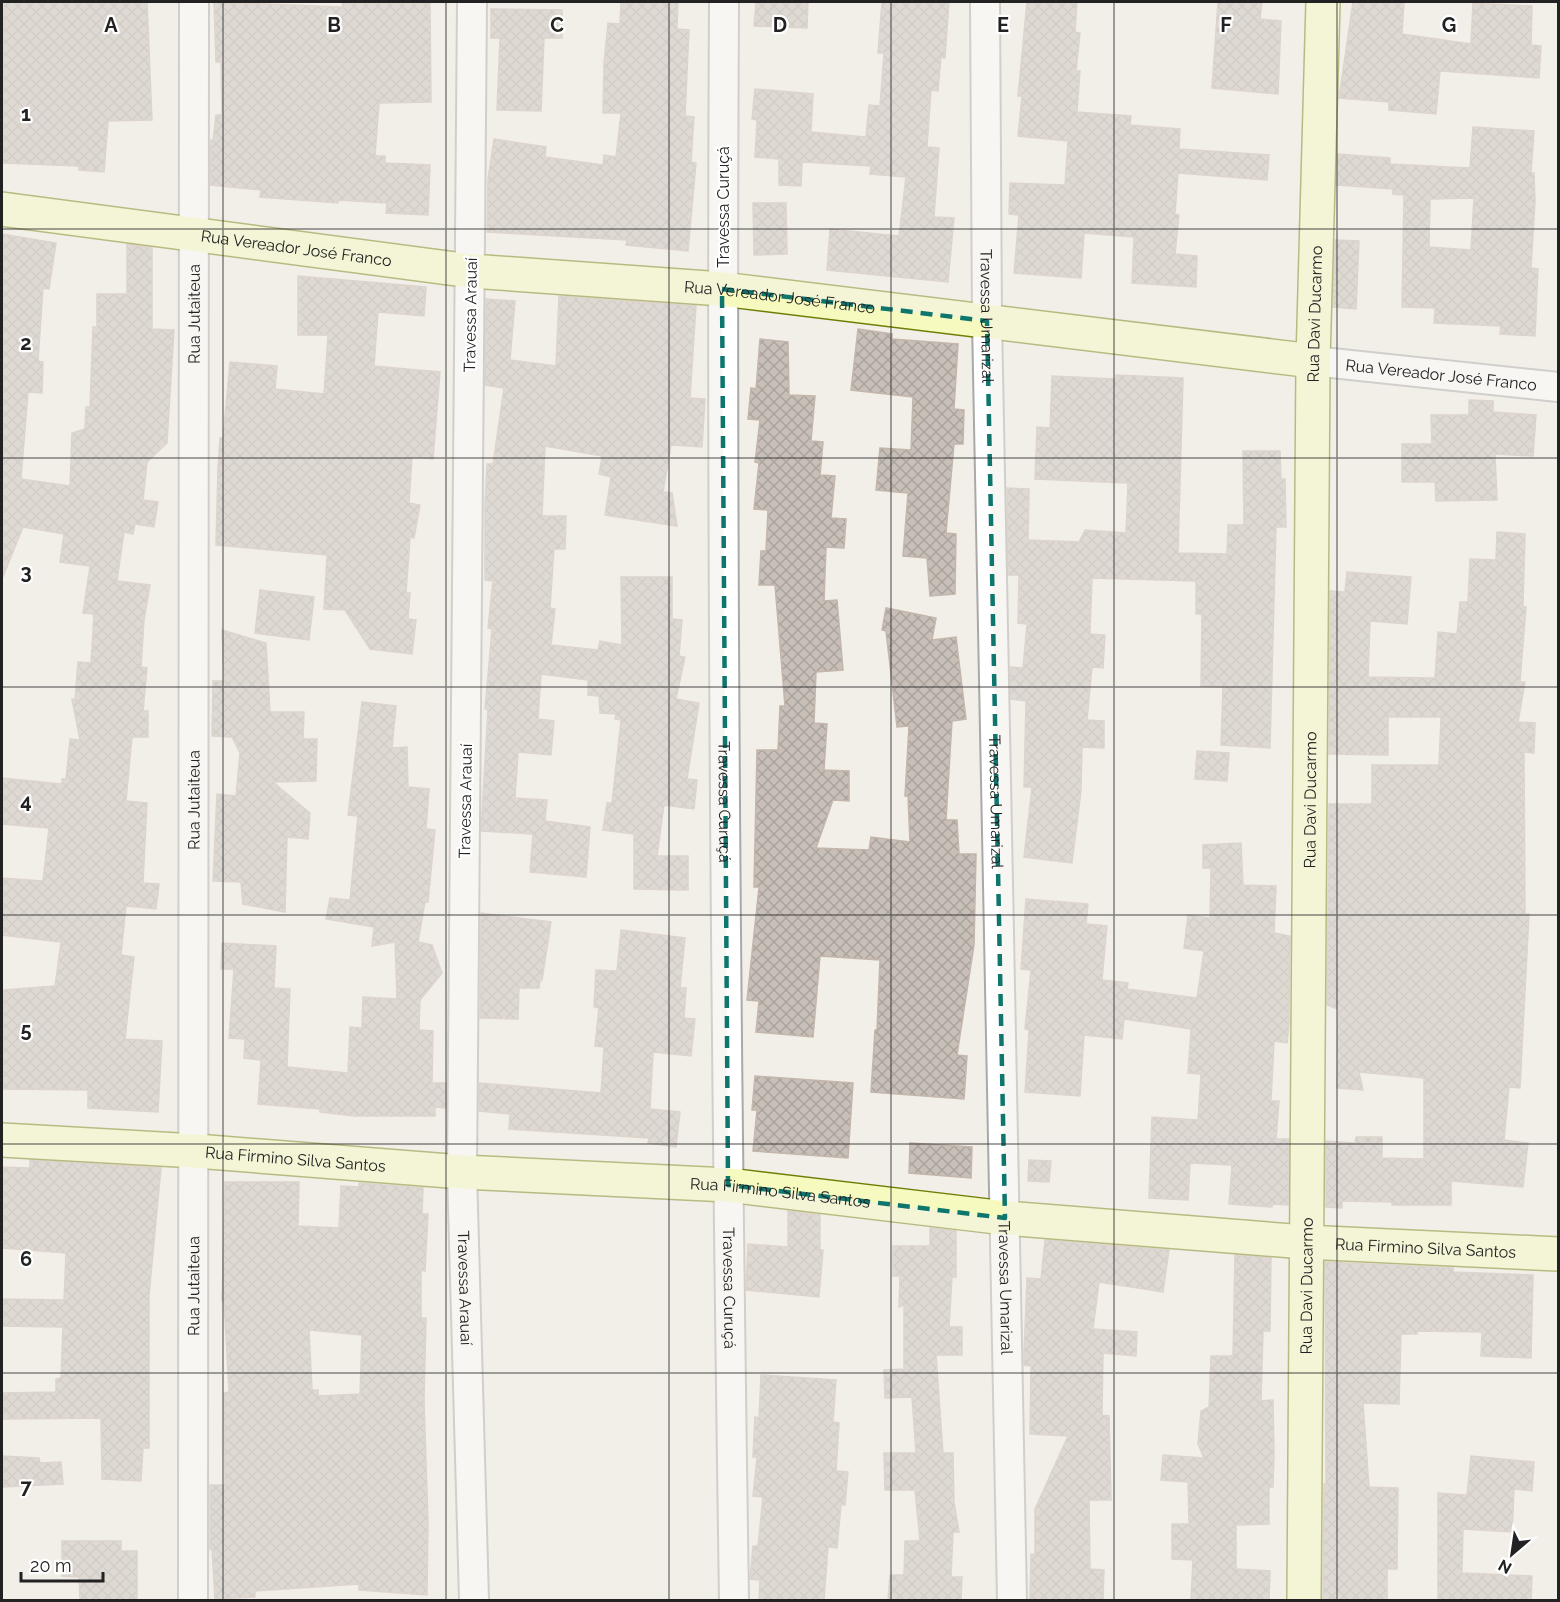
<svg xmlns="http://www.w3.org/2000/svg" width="1560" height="1602" font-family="Raleway,sans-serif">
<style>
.building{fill:url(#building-cross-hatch);stroke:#c4b6ab;stroke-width:1.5;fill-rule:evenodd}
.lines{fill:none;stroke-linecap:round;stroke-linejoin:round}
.street-casing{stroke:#a9a9a9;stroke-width:32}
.secondary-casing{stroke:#707d05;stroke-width:36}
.street{stroke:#fff;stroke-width:28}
.secondary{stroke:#f7fabf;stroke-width:33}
.marked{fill:none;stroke:#0f766e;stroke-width:4.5;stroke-dasharray:12 8;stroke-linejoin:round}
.grid{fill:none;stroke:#222;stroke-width:1.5;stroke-opacity:0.55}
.labels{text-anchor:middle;stroke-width:4.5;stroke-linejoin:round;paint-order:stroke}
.street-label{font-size:16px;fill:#222;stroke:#fff}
.grid-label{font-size:20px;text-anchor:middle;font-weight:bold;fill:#222;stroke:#fff;stroke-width:4.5;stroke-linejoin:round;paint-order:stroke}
</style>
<defs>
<pattern id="building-cross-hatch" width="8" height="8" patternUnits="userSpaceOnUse" patternTransform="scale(1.5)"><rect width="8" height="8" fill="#c7bfb8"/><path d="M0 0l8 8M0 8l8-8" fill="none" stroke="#aba49e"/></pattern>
</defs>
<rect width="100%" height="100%" fill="#f2efe9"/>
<g class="building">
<path d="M4,2H147L152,120L108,121L104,172L79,170V166L2,163Z"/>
<path d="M214,2L343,7L342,3H430L431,102L379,103L375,156H385V163L430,165L428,215L386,213L387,203L338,200V203L260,197L261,190L210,185L211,140L213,141L216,115H222L221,62H216Z"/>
<path d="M621,2H678L677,29L689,30L685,116L694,117L691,162L696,163L688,251L626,245L627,240L487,232L488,179L494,139L546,147L545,157L603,165L604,155L616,157L621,113H603L604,63L608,23L620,24Z"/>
<path d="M756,2H808L807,28L754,26Z"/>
<path d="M882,2H949L945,58L941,57L938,91L931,90L927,147L939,148L934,217L954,218L948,282L827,270L830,229L899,236L906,177L870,174L871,166L802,162L801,186L779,185V159L755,157L757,120L752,119L755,89L813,94L811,132L866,137L869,105L880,106L884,53H878Z"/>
<path d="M1027,2H1077L1075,32L1080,33L1076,71H1080L1077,112L1131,116L1130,125L1180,129L1179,149L1269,155L1267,180L1178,173L1175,214L1179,215L1175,254L1197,256L1196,287L1132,283L1134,237L1084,233L1081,278L1014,273L1019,215L1009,214L1010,183L1065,185L1068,141L1018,136L1022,96H1018Z"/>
<path d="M1218,2H1262L1260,19L1281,21L1278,94L1212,88Z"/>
<path d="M1353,2H1404L1402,34L1471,44L1473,3L1532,6L1531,45L1541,46L1539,78L1440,71L1436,114L1389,110V102L1339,98Z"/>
<path d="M491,9L562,10V38H544L541,111L497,110L500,38H491Z"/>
<path d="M1473,127L1534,131L1531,173H1534L1535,201L1531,268L1538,269L1535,336L1500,334L1501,326L1434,323L1435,308L1402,307L1404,195L1393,194V189L1337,185L1338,154L1390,158V164L1470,168ZM1474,198L1471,250L1429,247L1430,199Z"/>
<path d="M753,203H786L787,254L754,255Z"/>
<path d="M2,234L56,243L49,289L43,288L38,361L43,362L42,393L28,392L21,479L70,486L72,433L85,429L86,407H90L93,327H97V294H127V244L152,248V329L174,330L167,443L147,462L143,500L158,502L154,527L135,524L133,534L124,532L117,581L150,585L144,620L141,667L147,668L143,711H148V737H132L126,801L147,803L143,883L159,884L156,909L126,906L121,955L134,957L125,1039L162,1041L158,1112L88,1108V1090L2,1089L4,990L55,986L61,942L2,935V878L43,881L49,828L2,824V778L62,784V779H66L70,739L80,740L72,699L75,700L78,662L91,663L94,614L83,613L90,566L60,562L64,534L23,527L2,579Z"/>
<path d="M1335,240L1359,241L1356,309L1333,307Z"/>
<path d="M298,276L426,287L424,316L378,312L374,366L440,372L433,459L412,457L409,503L420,505L414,538L410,537L406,593H410L408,619L416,620L412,654L370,649L345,610L324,609L327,555L216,545L218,467L220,438H223L230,362L277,366L275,389L324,394L328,335H298Z"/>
<path d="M559,296L696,306L690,398L705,399L702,447L671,445L663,492L672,493L677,526L605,515L611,477L599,474L602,456L545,446L542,516H566L565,549H554L550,608L555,609L551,645L598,650L600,641L622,645L621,577H672V619L682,620L679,656L685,657L676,699L699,703L687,779L697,780L694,809L664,805L657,856H688V890L634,889V834L603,830L607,803H612L621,720L615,719L616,714L600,713L599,696L588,695V680L541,674L538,719L554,721L551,755L518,752L515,798L547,800L545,821L590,827L586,877L530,872L533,834L481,831L488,709H485L492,629L488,628L493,581L485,580V505L487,464H493L504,388L485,385L486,299L515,301L510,360L556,366Z"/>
<path d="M858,329L892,334V339L958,344L954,409L964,410L963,444H954L946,533L956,534L955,594L930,596L927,558L903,556L908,493L876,490L880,448L911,450L913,397L851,390Z"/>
<path d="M760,339L788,342L789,395L815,396L811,441L823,442L820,475L835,476L831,518L846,519L844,548L826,547L824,601L837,600L843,670L816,672L814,723L827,724L824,770L849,771V801L833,800L816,848L869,850L871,837L910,842L908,796H905L909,726L897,727L886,631L882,630L886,608L936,618L932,640L956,637L966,719L952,721L946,820H957L959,854H976L974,945L957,1055L967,1056L964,1099L871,1092L875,1030H877L880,960L820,956L813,1037L756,1032L759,1001L747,1000L759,887H754L757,750H778L780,706H785L775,585H759L761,551H766L768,510L754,509L759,463L755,462L760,420L748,419L751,388L756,389Z"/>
<path d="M1116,375L1183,378L1178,553L1227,554L1228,525H1244L1243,451H1280L1281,479H1285L1286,527H1276L1270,748L1221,745L1223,687L1201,686L1202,614H1196V581L1092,578L1090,634L1105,635L1103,668L1092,667L1087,720L1104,721V748L1082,747L1081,791L1072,863L1024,857L1032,787H1024L1026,701L1011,699L1010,678L1011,667L1023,668L1027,624L1018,623L1019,575H1008L1007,488L1029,489L1028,540L1079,542L1085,530L1126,533L1128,483L1035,479L1037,427L1050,428L1052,376L1116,379Z"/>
<path d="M1469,400L1493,401V412L1536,415L1533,456L1495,454L1497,500L1436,501L1435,482H1402V444H1432L1431,415H1469Z"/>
<path d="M1497,532L1525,534L1523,607H1526L1520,682H1525L1518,722L1535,723L1534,753L1524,752L1525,914H1529L1520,1088L1509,1087L1504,1140L1528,1143L1523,1187L1451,1181V1205H1392V1202L1342,1201V1208L1326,1207V1141L1355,1143L1356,1137H1382V1158L1424,1159V1078L1359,1072L1363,1090L1337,1088L1338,1009L1327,1005L1329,804H1372V765H1439L1441,717H1388V755L1329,754L1330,591L1345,592L1347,572L1411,577L1407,624L1370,621L1368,677L1435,678L1438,632L1457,634L1460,602H1468L1470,559L1496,560Z"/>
<path d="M260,590L314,597L309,640L255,633Z"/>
<path d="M222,630L266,643L270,712H304L303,739H317L316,781L273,782L310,813L308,839L287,837L285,912L243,904L241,882L213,881L217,794L236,796L240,753L232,737L212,736L213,681H224Z"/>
<path d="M362,702L396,706L392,748L407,747L408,787L429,789L426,829L435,830L428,902H425L418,942L432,945L442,973L420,1000L419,1030L433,1031L432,1083H446V1108L435,1107V1116H355L320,1112V1109L258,1104L261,1060L244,1058L245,1039L229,1038L234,969H221L222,943L276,946L274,988L290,989L287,1067L348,1073L350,1027L362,1028L363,997L397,999L395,942L372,946L374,927L326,919L330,898L350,900L358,816L348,815Z"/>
<path d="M1197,751L1229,753L1227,781L1195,779Z"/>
<path d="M1241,843L1243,885L1276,886L1274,933L1290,936L1289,1025L1287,1043L1274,1041L1271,1101H1279L1276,1139H1289L1288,1205L1272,1204V1207L1229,1204L1232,1165L1190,1163L1188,1200L1149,1198L1152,1117L1198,1120L1201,1074L1188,1073L1191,1029L1124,1019L1122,1039L1084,1035L1080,1096L1025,1092L1029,1030L1025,1029L1031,970L1021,969L1026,899L1088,904L1086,924L1107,926L1102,980L1128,983L1127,989L1197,998L1204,951L1184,948L1188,915L1210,918L1211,868H1203V845Z"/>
<path d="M481,913L551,922L542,980H540L539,988H519L518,1019L480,1018Z"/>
<path d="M621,930L685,938L680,988H686L684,1018L695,1019L691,1056L653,1052L650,1109L680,1112L676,1147L648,1143L649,1138L509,1129L510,1114L479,1111V1083L601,1093L604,1047L595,1046L599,1008L594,1007L596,970L617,971Z"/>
<path d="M755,1076L853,1083L848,1158L753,1151L757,1110H752Z"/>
<path d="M910,1143L972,1147L971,1178L909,1173Z"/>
<path d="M30,1160L161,1168L149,1296V1448H143L141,1481L102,1479L101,1418L2,1419V1393L56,1392V1379L61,1378L63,1327L2,1326V1299L64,1300L66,1253L2,1248V1167L30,1168Z"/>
<path d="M1029,1160L1051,1161L1049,1182L1028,1181Z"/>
<path d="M225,1182H299L298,1226L339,1228L341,1186L359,1187V1183L423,1188L422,1214H428L425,1271L421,1270V1318H426L424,1400L428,1522L427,1595L359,1590V1584L255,1591V1597L215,1599L212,1549H210V1485H225L224,1393L229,1392L224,1301H222ZM309,1330L362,1335L360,1394L318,1396V1390H312Z"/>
<path d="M788,1211L820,1215V1250H823L819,1297L746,1290L748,1244L788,1247Z"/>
<path d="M930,1228L956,1231V1277H952L949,1327H962V1355H936L943,1453H953L954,1502L959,1532H953L951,1577H962L961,1600H888L890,1575H904L905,1541H920L915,1490H885L884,1453H916L912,1397L885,1398L884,1370L904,1369V1305L899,1307L900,1276H893V1246H930Z"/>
<path d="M1045,1240L1169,1250L1163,1292L1099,1282L1093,1329L1137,1332L1136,1356L1103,1353L1102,1415L1109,1416L1111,1500H1089L1090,1569L1104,1570L1103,1600H1030L1031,1554L1035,1555V1509L1068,1436L1030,1434L1031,1366L1024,1365V1353L1027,1278L1041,1279Z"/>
<path d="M1235,1255L1271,1258L1270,1331H1263L1261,1401L1273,1400L1274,1453L1273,1487H1269V1524L1236,1525V1569L1270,1571L1269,1600H1191L1193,1560L1172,1559V1524H1189L1188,1482L1161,1480L1163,1455L1204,1458L1198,1444L1201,1411L1209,1407L1211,1356H1233Z"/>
<path d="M1325,1262L1453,1268V1272L1533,1275L1531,1358L1481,1356L1482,1332L1417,1331V1334H1401L1399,1404L1363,1403L1369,1487L1398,1488L1397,1569H1387V1600H1323L1324,1484H1326Z"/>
<path d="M761,1375L836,1380L833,1422L839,1423L836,1471L848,1472L845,1505H841L837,1548L828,1547L824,1600H759L760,1580L750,1579L753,1546H758L763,1497L753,1496L757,1457H753L755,1417L759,1418Z"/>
<path d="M2,1456L39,1458L40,1463L61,1462L63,1484L2,1487Z"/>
<path d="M1471,1456L1534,1462L1532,1491L1514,1489L1512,1532L1463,1529L1462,1573L1532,1576L1531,1600H1438V1493L1467,1495Z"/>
<path d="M62,1541H121V1551H137V1600H80L79,1577L62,1576Z"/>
</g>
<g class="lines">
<defs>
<g id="street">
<path id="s1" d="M472,2L462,1172L474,1600"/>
<path id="s2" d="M724,2C721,534 726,1068 734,1600"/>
<path id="s3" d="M985,2L987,321L1012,1600"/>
<path id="s4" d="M1313,361L1558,387"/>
<path id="s5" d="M193,1600L194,2"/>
</g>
<g id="secondary">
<path id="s6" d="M2,209L471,271L722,289L1313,361"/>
<path id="s7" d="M2,1140L196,1151L462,1172L728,1185L1005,1218L1305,1242L1558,1254"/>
<path id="s8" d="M1304,1600L1313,361L1323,2"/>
</g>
</defs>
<use href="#street" class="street-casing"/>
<use href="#secondary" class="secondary-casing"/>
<use href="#street" class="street"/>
<use href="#secondary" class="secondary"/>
</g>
<path d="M0 0H1560V1602H0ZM722,289L987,321L1005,1218L728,1185Z" fill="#f2efe9" fill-opacity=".55" fill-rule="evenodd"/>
<path class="marked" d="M722,289L987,321L1005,1218L728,1185Z"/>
<path class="grid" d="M223,2V1600M446,2V1600M669,2V1600M891,2V1600M1114,2V1600M1337,2V1600M2,229H1558M2,458H1558M2,687H1558M2,915H1558M2,1144H1558M2,1373H1558"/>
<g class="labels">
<g class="street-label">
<text transform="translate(723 207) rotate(-90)" y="6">Travessa Curuçá</text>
<text dy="6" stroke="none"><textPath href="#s6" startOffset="297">Rua Vereador José Franco</textPath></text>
<text dy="6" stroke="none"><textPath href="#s6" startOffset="783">Rua Vereador José Franco</textPath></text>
<text dy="6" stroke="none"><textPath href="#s5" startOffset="1286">Rua Jutaiteua</textPath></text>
<text transform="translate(470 315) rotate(-89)" y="6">Travessa Arauaí</text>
<text dy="6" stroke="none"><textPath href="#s3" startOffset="314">Travessa Umarizal</textPath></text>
<text dy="6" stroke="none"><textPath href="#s8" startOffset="1286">Rua Davi Ducarmo</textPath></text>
<text dy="6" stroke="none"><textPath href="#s4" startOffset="129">Rua Vereador José Franco</textPath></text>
<text dy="6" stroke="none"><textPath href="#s5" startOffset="800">Rua Jutaiteua</textPath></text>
<text transform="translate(465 801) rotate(-89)" y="6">Travessa Arauaí</text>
<text dy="6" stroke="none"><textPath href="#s2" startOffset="800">Travessa Curuçá</textPath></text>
<text dy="6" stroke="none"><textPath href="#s3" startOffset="800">Travessa Umarizal</textPath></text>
<text dy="6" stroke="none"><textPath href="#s8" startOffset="800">Rua Davi Ducarmo</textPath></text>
<text dy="6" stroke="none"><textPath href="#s7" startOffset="294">Rua Firmino Silva Santos</textPath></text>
<text dy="6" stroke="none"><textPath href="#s7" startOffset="780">Rua Firmino Silva Santos</textPath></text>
<text dy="6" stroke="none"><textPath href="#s7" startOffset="1428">Rua Firmino Silva Santos</textPath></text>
<text dy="6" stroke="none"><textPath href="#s5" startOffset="314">Rua Jutaiteua</textPath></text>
<text dy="6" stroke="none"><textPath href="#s1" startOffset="1286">Travessa Arauaí</textPath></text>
<text dy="6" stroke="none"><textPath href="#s2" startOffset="1286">Travessa Curuçá</textPath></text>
<text dy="6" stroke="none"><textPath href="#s3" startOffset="1286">Travessa Umarizal</textPath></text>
<text dy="6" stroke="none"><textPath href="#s8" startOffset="314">Rua Davi Ducarmo</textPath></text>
</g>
</g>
<g class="grid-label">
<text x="111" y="32">A</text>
<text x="334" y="32">B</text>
<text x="557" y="32">C</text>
<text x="780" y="32">D</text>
<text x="1003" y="32">E</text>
<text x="1226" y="32">F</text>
<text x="1449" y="32">G</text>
<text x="26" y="121">1</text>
<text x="26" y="350">2</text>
<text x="26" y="579">3</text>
<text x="26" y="808">4</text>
<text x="26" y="1037">5</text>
<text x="26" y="1266">6</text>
<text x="26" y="1494">7</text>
</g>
<rect width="1560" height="1602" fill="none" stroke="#222222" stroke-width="6"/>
<g transform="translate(1512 1554) rotate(209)" stroke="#ffffff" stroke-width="4.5" paint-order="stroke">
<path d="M0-4.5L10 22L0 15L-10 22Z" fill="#222222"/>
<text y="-9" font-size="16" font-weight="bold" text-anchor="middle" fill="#222222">N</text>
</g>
<path d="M21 1572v9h82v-9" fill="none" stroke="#222222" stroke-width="3"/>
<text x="30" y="1572" font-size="18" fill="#222222" stroke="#ffffff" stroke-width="4.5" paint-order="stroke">20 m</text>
</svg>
